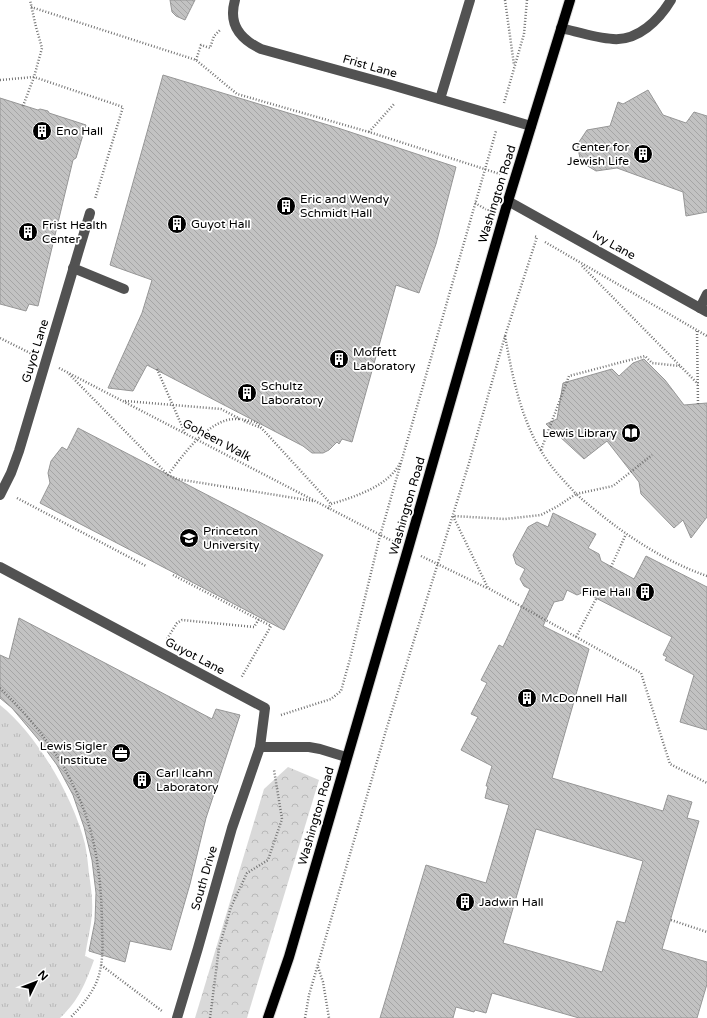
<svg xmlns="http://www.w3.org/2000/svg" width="707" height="1018" font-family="'Varela Round',sans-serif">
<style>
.grass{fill:url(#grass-tufts)}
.forest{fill:url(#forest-crowns)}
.building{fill:url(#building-back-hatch);stroke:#969696;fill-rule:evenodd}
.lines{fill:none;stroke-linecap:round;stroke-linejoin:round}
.major-casing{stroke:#dbdbdb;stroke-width:12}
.path{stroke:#747474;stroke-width:2.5;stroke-dasharray:1 2;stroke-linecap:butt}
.minor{stroke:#525252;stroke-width:10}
.major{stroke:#000;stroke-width:10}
.labels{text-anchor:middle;stroke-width:3.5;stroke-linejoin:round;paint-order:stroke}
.street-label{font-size:12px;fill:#000;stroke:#fff}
.poi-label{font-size:12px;fill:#000;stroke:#fff;text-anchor:start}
</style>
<defs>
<pattern id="grass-tufts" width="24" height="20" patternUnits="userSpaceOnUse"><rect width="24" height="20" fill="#d9d9d9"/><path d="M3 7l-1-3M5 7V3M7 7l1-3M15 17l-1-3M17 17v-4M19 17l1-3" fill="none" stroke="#b8b8b8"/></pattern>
<pattern id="forest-crowns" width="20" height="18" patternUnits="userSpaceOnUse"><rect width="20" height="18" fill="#d9d9d9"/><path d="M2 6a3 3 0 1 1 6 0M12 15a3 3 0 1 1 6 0" fill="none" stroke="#b8b8b8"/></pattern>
<pattern id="building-back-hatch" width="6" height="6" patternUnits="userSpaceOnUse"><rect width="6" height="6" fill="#c2c2c2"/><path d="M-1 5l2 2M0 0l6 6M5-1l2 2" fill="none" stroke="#a5a5a5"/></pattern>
</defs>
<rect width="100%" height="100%" fill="#fff"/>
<path class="grass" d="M0,705C37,734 74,799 85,844C87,854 88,864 89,874C91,887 93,901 92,914C91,928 87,942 85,956L94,960C85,984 79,1000 60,1018H0Z"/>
<path class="forest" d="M288,767L319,780L247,1018H195L264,789Z"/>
<g class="building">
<path d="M170,0H195L185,20L176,16L172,12Z"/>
<path d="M163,75L338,128L456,167L436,244L419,293L396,285L352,442L342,439L339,444L337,442L329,450L323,453H312L303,446L147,365L133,391L108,388L142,313L152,280L110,265Z"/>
<path d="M648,90L663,115L686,123L694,112L707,116V212L686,216L683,192L617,168L596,171L581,162L577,145L587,130L610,126L618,102L623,104Z"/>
<path d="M0,98L38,110L40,109L48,111L49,113L86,125L76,158L73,160L38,306L29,304L26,311L0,304Z"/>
<path d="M644,359L665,380L684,405L707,403V517L691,538L683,520L674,528L641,494L639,482L607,441L584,459L546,424L557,419L563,383L612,369L619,376L633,363Z"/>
<path d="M78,428L323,555L284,630L40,503L50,483L48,473L51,461L62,447L67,450Z"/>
<path d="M553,513L596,534L588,548L599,554L601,561L634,579L646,556L707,587V730L680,722L694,675L665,660L667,657L663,655L672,637L584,592L577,595L567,590L563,600L554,602L543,626L589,649L552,778L663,811L668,795L692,802L687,818L699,821L662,949L707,962V984L697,1018H579L492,993L486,1013L475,1010L474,1012L456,1007L453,1018H380L426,865L486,883L509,805L485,798L488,786H486L492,766L461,750L478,717L471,714L487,683L481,680L499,645L503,647L530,589L524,586L520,579L525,569L516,564L513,555L528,527L537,522L548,527ZM536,829L643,861L625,923L617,921L602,972L503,943Z"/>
<path d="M19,618L212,719L216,709L240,715L206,818L190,884L171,950L130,941L125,962L89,951L95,921L96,893L92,860L84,827L73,795L57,765L38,739L12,708L0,698V655L9,659Z"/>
</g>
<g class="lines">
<defs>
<path id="major" d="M268,1018L289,957L408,549L508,201L570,0"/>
</defs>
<use href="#major" class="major-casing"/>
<g class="path">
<path d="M505,0L514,65"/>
<path d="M31,7L196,60L237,94L369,132L500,174"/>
<path d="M196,60L201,45L210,48L214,36L220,30"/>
<path d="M0,80L34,77L42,48L36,27L30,0"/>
<path d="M504,103L524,34L527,0"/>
<path d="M23,106L34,77L123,107L95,199"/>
<path d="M369,132L395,103"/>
<path d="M475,203L489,211"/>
<path d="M545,242L707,336"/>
<path d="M582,266L698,384"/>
<path d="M697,331L698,404"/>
<path d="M505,336C514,385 524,435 557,473C563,480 570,487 576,494L613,486L652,455"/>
<path d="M0,338L32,354"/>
<path d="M59,368L394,542"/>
<path d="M157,369L185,433"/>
<path d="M69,374L168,475L177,479L313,501"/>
<path d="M125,401L221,409L240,419L256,422L331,504"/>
<path d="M244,421L261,428"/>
<path d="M541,450L569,376L645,356L652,363L680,366"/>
<path d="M168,475C182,456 203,427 227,420C231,419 235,419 239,419"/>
<path d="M17,498L146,566"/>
<path d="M328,509L331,504C354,497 389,486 400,463"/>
<path d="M421,556L487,588"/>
<path d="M611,567L626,534"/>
<path d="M173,575L271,626L241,678"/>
<path d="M707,576C658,559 615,528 576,494L558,506L541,515L505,519L453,516L488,588L641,673L670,764L707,783"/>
<path d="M576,637L596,599"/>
<path d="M167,639L177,623L182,620L254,627L259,619"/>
<path d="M0,688C29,716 56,749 73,785C96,830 102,880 102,930C103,947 103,965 97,981C91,995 81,1007 70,1018"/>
<path d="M281,715L331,699L341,691L350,659L380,536L496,131"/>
<path d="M671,920L707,932"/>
<path d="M101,965L162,1011"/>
<path d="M318,967L323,982L329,1018"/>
<path d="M210,1018L219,948L231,907L247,873L268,860L282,819L274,770"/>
<path d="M305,1018L309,995L387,727L469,463L505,336L537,237L534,236"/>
</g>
<g class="minor">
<path d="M235,0C228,24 240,39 261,49L388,84L531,126"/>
<path d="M561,28C578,32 596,38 613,39C638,41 659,20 671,0"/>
<path d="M440,99L470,0"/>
<path d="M508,201L707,312"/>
<path d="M73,268L124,289"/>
<path d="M700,308L707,294"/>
<path d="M0,495L11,473L19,451L90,213"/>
<path d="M0,567L265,708L260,747H309L320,749L346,757"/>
<path d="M177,1018L198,948L232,828L260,747"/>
</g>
<use href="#major" class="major"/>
</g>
<defs>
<symbol id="building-disc" viewBox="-11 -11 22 22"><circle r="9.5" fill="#000" stroke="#fff"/><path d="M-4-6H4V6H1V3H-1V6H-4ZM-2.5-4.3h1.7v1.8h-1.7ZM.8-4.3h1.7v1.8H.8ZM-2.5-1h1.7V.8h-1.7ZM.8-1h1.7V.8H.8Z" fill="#fff"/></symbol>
<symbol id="library-disc" viewBox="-11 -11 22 22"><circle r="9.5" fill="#000" stroke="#fff"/><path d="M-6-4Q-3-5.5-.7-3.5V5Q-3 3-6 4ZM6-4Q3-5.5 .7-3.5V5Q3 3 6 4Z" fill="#fff"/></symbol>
<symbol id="university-disc" viewBox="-11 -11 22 22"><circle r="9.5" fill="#000" stroke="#fff"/><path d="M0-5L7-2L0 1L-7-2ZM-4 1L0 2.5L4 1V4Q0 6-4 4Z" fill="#fff"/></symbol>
<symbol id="office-disc" viewBox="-11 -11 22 22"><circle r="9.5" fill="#000" stroke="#fff"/><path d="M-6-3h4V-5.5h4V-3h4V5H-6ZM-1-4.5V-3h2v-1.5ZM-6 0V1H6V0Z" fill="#fff"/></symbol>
</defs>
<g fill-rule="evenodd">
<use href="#building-disc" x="31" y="120" width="22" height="22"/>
<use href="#building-disc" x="632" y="143" width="22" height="22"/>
<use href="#building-disc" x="275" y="195" width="22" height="22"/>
<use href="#building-disc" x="166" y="213" width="22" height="22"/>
<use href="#building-disc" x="17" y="221" width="22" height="22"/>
<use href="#building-disc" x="328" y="348" width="22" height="22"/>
<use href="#building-disc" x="236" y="382" width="22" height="22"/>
<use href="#library-disc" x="620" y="422" width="22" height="22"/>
<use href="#university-disc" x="178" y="527" width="22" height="22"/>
<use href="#building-disc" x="634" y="581" width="22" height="22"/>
<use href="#building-disc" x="516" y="687" width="22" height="22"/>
<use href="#office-disc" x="110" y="742" width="22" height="22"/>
<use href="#building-disc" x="131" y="769" width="22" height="22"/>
<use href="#building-disc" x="454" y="891" width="22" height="22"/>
</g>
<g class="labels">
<g class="street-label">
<text transform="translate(370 66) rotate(16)" y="4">Frist Lane</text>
<text transform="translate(497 194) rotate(-73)" y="4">Washington Road</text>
<text transform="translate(614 245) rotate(29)" y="4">Ivy Lane</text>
<text transform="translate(35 351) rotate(-73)" y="4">Guyot Lane</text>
<text transform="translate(217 440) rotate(28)" y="4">Goheen Walk</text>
<text transform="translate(407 506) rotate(-74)" y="4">Washington Road</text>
<text transform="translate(195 656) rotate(28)" y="4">Guyot Lane</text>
<text transform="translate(316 816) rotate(-74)" y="4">Washington Road</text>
<text transform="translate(204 878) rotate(-74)" y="4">South Drive</text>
</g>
<g class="poi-label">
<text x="56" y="135">Eno Hall</text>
<text x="629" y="151" text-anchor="end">Center for<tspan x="629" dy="14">Jewish Life</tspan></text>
<text x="300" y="203">Eric and Wendy<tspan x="300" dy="14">Schmidt Hall</tspan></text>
<text x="191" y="228">Guyot Hall</text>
<text x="42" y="229">Frist Health<tspan x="42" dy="14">Center</tspan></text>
<text x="353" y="356">Moffett<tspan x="353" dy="14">Laboratory</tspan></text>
<text x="261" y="390">Schultz<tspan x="261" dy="14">Laboratory</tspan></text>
<text x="617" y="437" text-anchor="end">Lewis Library</text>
<text x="203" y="535">Princeton<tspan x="203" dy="14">University</tspan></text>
<text x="631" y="596" text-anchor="end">Fine Hall</text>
<text x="541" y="702">McDonnell Hall</text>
<text x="107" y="750" text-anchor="end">Lewis Sigler<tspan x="107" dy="14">Institute</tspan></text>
<text x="156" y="777">Carl Icahn<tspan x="156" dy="14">Laboratory</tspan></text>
<text x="479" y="906">Jadwin Hall</text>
</g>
</g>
<g transform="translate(36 982) rotate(47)" stroke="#ffffff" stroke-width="3" paint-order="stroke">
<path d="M0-3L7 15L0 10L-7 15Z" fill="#000000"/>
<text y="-6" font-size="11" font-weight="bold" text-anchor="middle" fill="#000000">N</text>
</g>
</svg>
